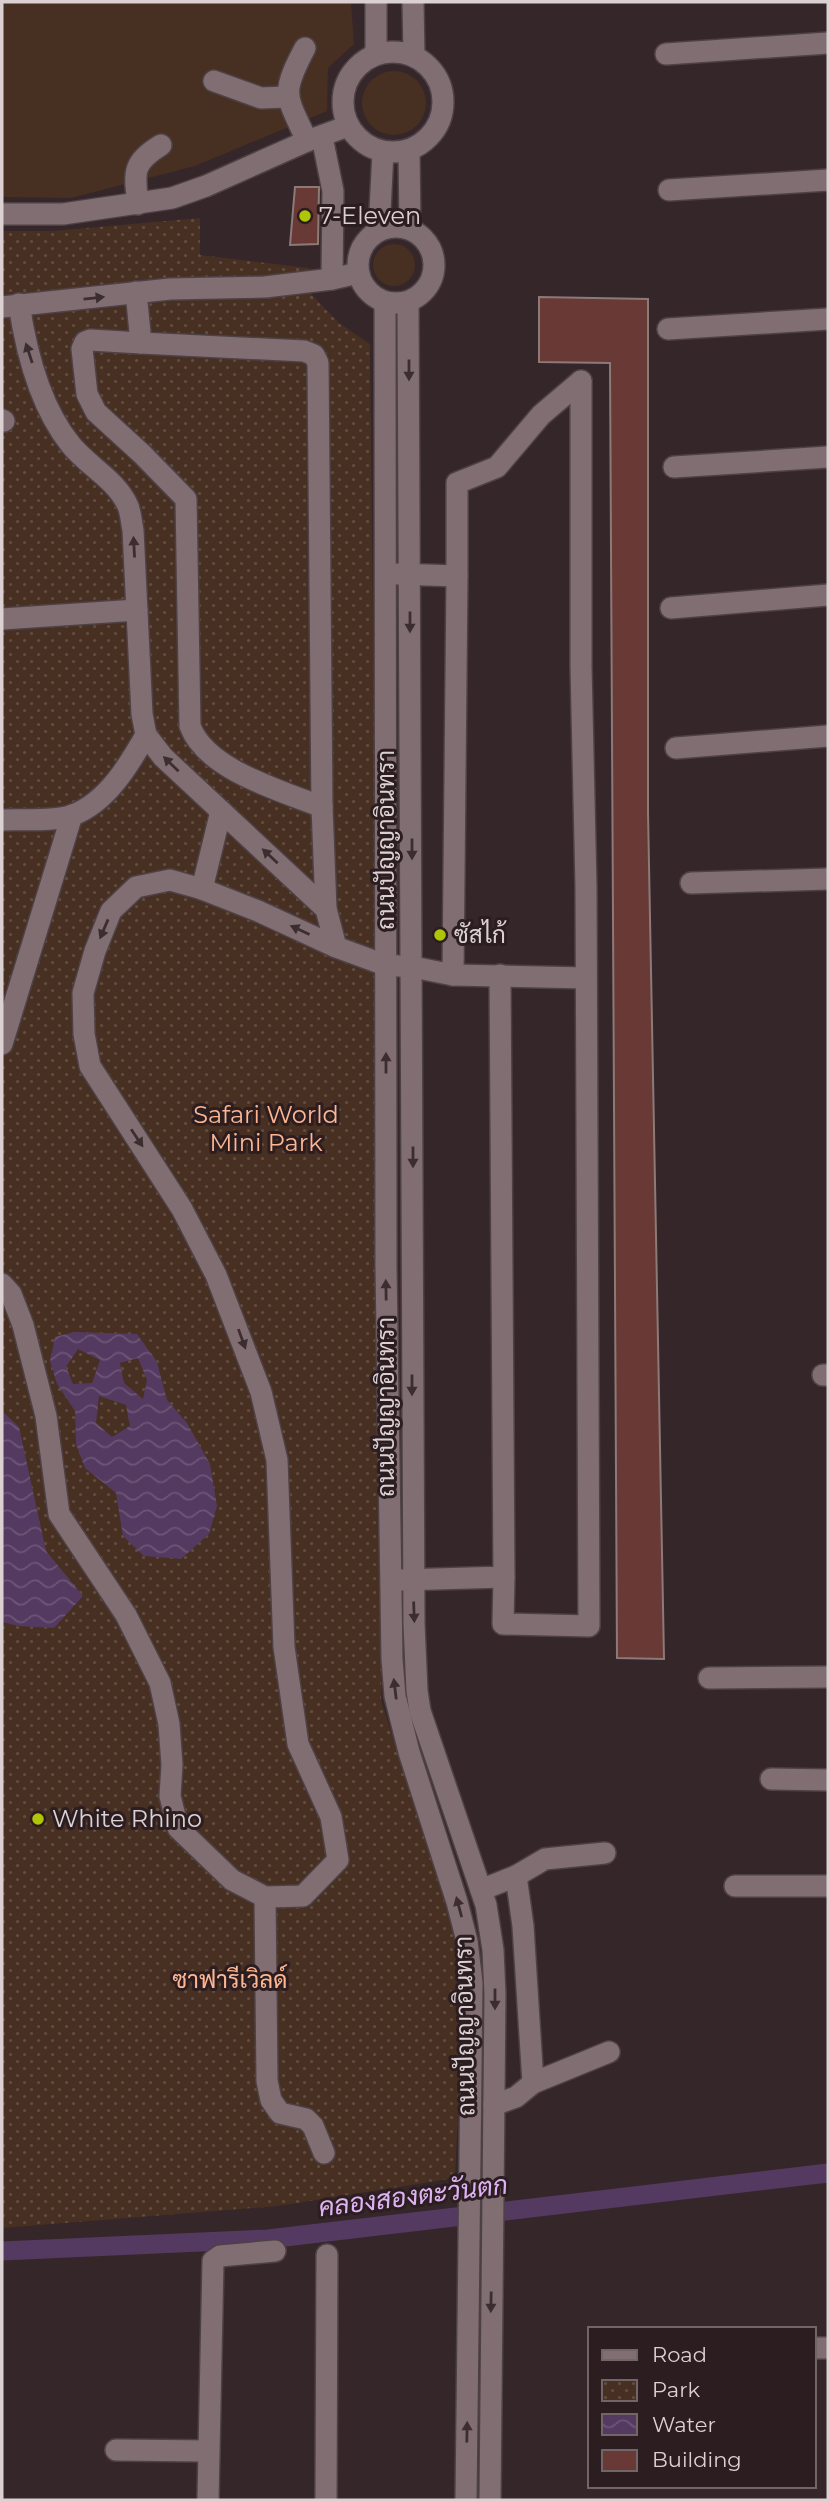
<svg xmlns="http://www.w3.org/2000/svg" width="830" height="2502" font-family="Montserrat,Sarabun,sans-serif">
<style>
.green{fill:#472f22}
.park{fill:url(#park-dots)}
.water{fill:url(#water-waves);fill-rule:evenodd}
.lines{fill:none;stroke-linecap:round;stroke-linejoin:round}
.canal{stroke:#543a60;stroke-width:19}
.building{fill:#683935;stroke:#8c7a78;stroke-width:2}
.minor-casing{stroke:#4e4145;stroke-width:24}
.minor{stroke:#806e73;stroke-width:21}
.oneway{fill:#3c2d31}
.poi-dot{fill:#afc507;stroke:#2b1d20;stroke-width:2.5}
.labels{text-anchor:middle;stroke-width:6;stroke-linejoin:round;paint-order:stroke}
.poi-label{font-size:24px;fill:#dbd1d3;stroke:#2b1d20;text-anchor:start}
.street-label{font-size:24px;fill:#dbd1d3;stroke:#2b1d20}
.park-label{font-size:24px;fill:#feb691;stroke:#2b1d20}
.water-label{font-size:26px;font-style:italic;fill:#deb3f3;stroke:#2b1d20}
</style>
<defs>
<pattern id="park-dots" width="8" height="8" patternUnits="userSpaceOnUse" patternTransform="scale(1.75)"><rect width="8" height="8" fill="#472f22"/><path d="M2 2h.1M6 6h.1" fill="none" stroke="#614c41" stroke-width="1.8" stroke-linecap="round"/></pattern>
<pattern id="water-waves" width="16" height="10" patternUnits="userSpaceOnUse" patternTransform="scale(1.75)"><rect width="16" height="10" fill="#543a60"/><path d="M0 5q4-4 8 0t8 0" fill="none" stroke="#6c5576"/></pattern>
</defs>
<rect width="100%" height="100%" fill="#35262a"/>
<g class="green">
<path d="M2,2H351L354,44L328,68L327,111L195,166L71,198L2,197Z"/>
<circle cx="394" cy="103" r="32"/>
<circle cx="394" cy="265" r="21"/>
</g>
<path class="park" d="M200,218V255L309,268L310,293L339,323L370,344L383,1589L381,1700L454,1931L464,1977L455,2178L278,2206L2,2228V231H53Z"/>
<g class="water">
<path d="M74,1332L137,1334L157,1362L167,1400L187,1423L210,1464L217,1506L209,1534L181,1559L144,1556L123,1536L116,1493L85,1468L76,1444L75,1411L57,1384L50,1361L55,1337ZM78,1349L100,1360L92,1383L73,1384L66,1367ZM138,1358L147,1380L143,1399L124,1383L120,1363ZM99,1396L126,1405L130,1426L112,1437L96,1423Z"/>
<path d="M2,1411L19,1427L46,1551L83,1596L54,1628L19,1626L2,1622Z"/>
</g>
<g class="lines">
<path class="canal" d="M2,2251L268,2239L828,2173"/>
</g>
<g class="building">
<path d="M295,187H319L318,244L290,245Z"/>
<path d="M539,297L648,299V812L664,1659L617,1658L610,363L539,362Z"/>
</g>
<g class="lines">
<defs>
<g id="minor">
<path d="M413,2L414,56"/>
<path d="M305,48C280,95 286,95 307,141"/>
<circle cx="393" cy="102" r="50"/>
<path d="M376,54V2"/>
<path d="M666,54L828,43"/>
<path d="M214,81L261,98L287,97"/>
<path d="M322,137L333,191L332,279"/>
<path d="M409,150L410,229"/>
<path d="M669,190L828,180"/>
<path d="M138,204C134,172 132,163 161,145"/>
<path d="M2,214H63L172,198L206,186L307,141L348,126"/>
<circle cx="396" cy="265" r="38"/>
<path d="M379,230L383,152"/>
<path d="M136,292L141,343L304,351L314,355L318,363L322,807L326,909"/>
<path d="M385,302L386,1267L392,1659L395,1696L409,1752L457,1902L467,1941L472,1983L466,2500"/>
<path d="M408,302L414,1624L417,1691L420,1711L486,1905L493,1950L495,1994L490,2500"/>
<path d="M19,304C26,351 40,407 71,445C88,466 115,479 127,504C131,511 131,522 133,530L142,714L146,735L163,757L326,909L336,947"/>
<path d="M2,307L170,289L265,287L332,279L358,273"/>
<path d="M668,329L828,319"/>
<path d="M141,343L90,340L85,342L82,349L87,394L96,412L142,454L186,499L190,726C206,770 282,791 322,807"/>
<path d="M2,420L4,421"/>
<path d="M674,467L828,457"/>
<path d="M397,574L457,576V483L497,467L541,415L581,381"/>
<path d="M671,608L828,595"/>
<path d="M2,619L137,610"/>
<path d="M676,748L828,736"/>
<path d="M2,820C22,819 55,822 73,815C107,802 129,765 146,735"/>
<path d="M691,883L828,879"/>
<path d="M202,889L221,811"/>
<path d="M453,975L457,576"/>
<path d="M2,1044L72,815"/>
<path d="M2,1284L11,1294L23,1325L46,1416L59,1514L126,1615L160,1683L169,1724L172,1765L170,1796L178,1828L232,1880L265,1897L303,1896L338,1860L331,1817L298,1744L284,1647L277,1460L261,1392L216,1275L182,1209L90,1066L84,1034L83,993L95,951L111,911L136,887L170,880L202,889L258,911L336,947L385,965L413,967L453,975L586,978"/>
<path d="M823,1375H828"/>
<path d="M504,1577L503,1624L589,1626L586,887L581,666V381"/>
<path d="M401,1580L504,1577L500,975"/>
<path d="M709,1678L828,1677"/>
<path d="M771,1779L828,1780"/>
<path d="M516,1876L523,1926L533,2083"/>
<path d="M735,1886H828"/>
<path d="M481,1890L516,1876L545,1859L605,1853"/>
<path d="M265,1897L267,2081L271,2100L280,2113L306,2119L313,2126L324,2153"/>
<path d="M494,2105L516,2097L533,2083L609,2052"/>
<path d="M814,2348H828"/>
<path d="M116,2450L208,2451"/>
<path d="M208,2500L213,2261L220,2256L275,2251"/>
<path d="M326,2500L327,2255"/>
</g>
</defs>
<use href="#minor" class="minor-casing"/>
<use href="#minor" class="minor"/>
</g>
<defs><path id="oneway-solid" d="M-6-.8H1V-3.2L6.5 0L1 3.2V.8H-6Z" transform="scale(1.75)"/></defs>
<g class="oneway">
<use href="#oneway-solid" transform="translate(94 298) rotate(-6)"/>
<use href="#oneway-solid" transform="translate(29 353) rotate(-108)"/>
<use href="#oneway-solid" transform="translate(409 370) rotate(90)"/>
<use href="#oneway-solid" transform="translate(134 547) rotate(-93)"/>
<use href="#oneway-solid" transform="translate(410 622) rotate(90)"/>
<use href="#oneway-solid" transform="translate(171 764) rotate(-136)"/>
<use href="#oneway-solid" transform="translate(412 849) rotate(90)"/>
<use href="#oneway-solid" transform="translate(270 856) rotate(-137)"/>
<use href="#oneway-solid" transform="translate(104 929) rotate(113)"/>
<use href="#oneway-solid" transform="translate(300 930) rotate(-155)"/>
<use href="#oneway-solid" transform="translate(386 1063) rotate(-90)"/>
<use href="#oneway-solid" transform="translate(137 1138) rotate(56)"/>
<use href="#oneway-solid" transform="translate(413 1157) rotate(90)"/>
<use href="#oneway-solid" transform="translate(386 1290) rotate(-91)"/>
<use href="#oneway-solid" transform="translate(242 1339) rotate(70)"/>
<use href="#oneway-solid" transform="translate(412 1385) rotate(90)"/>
<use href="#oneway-solid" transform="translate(414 1612) rotate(88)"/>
<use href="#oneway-solid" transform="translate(395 1689) rotate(-97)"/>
<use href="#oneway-solid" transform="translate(459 1907) rotate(-105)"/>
<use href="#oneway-solid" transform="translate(495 1999) rotate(90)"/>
<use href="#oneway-solid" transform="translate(491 2302) rotate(91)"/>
<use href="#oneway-solid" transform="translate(467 2432) rotate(-89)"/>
</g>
<g class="poi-dot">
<circle cx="305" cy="216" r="7"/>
<circle cx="440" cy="935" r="7"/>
<circle cx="38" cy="1819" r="7"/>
</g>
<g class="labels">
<g class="poi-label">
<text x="319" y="224">7-Eleven</text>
<text x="454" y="943">ซัสไก้</text>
<text x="52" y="1827">White Rhino</text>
</g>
<g class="street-label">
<text transform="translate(386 840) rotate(-90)" y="8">ถนนปัญญาอินทรา</text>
<text transform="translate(386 1407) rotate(-90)" y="8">ถนนปัญญาอินทรา</text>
<text transform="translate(465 2026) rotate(-91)" y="8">ถนนปัญญาอินทรา</text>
</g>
<g class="park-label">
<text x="266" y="1123">Safari World<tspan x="266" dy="28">Mini Park</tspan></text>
<text x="230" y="1988">ซาฟารีเวิลด์</text>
</g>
<g class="water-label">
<text transform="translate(413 2196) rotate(-7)" y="9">คลองสองตะวันตก</text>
</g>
</g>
<rect width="830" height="2502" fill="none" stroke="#dbd1d3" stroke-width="7"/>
<rect x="588" y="2327" width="228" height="161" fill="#2b1d20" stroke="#716568" stroke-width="2"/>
<rect x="602" y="2350" width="35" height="10" fill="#806e73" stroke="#716568" stroke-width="2"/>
<text x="652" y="2362" font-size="21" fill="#dbd1d3">Road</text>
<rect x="602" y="2380" width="35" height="21" fill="url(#park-dots)" stroke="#716568" stroke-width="2"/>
<text x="652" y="2397" font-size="21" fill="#dbd1d3">Park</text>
<rect x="602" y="2414" width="35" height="21" fill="url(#water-waves)" stroke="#716568" stroke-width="2"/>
<text x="652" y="2432" font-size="21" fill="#dbd1d3">Water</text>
<rect x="602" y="2450" width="35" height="21" fill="#683935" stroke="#716568" stroke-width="2"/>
<text x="652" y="2467" font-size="21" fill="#dbd1d3">Building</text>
</svg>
